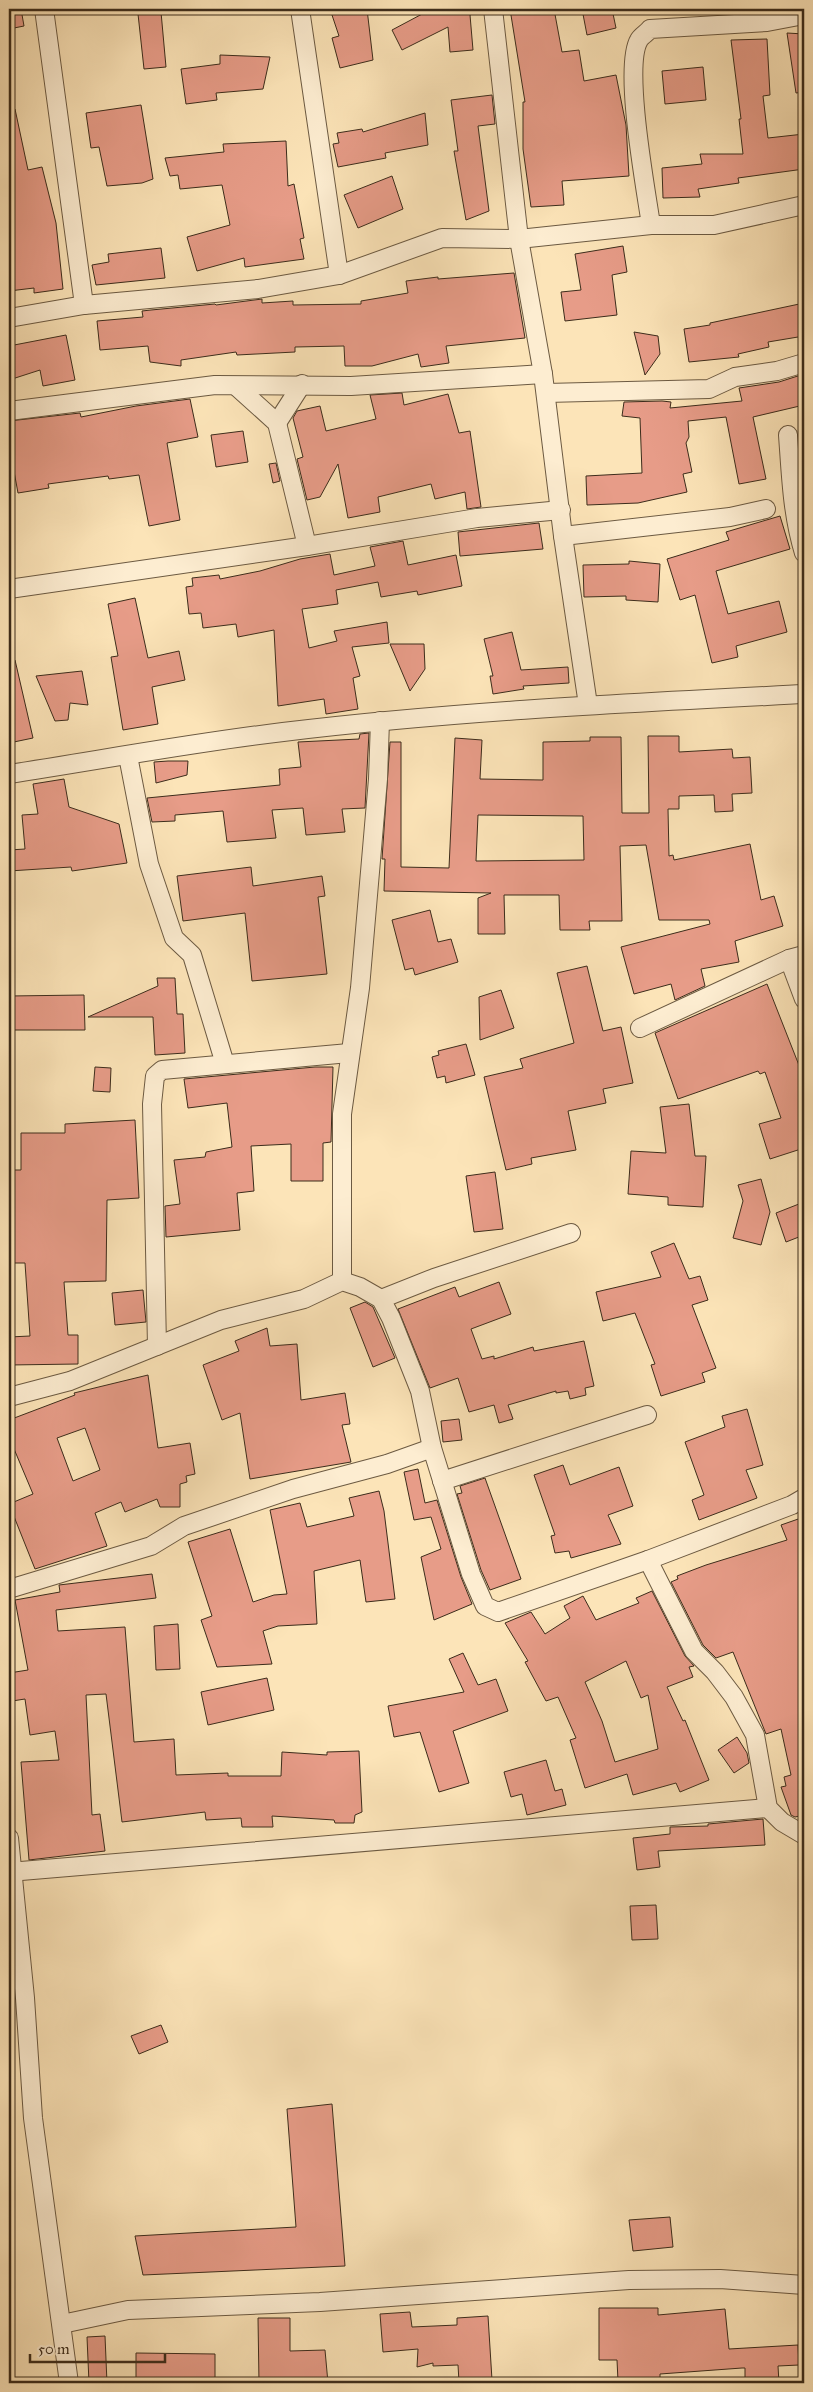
<svg xmlns="http://www.w3.org/2000/svg" width="813" height="2392" font-family="'IM FELL Great Primer',serif">
<style>
.building{fill:#e79c88;stroke:#3c2c1b;fill-rule:evenodd}
.lines{fill:none;stroke-linecap:round;stroke-linejoin:round}
.minor-casing{stroke:#6c5a42;stroke-width:20}
.minor{stroke:#fdedd1;stroke-width:18}
</style>
<rect width="100%" height="100%" fill="#fce4b8"/>
<filter id="stains"><feTurbulence type="fractalNoise" baseFrequency=".004" numOctaves="4"/><feColorMatrix values="0 0 0 0 .2 0 0 0 0 .09 0 0 0 0 .02 0 0 0 .5 -.17"/></filter>
<radialGradient id="worn" r=".72"><stop offset=".6" stop-color="#630" stop-opacity="0"/><stop offset="1" stop-color="#630" stop-opacity=".3"/></radialGradient>
<g class="building">
<path d="M9,9H21L24,26L9,29Z"/>
<path d="M330,9H367L373,60L340,68L332,38L339,36Z"/>
<path d="M482,9L470,15L473,50L450,52L448,27L402,50L392,30L424,13Z"/>
<path d="M510,9H554L562,52L579,50L584,81L616,75L626,125L629,176L562,181L564,205L531,207L523,149V102H525Z"/>
<path d="M582,9H612L616,28L587,35Z"/>
<path d="M161,12L166,67L144,69L138,14Z"/>
<path d="M787,33L804,34V92L796,93Z"/>
<path d="M767,39L770,95L763,96L768,138L804,134V169L738,178L739,183L698,189L700,197L663,198L662,168L702,164L700,154H743L739,119H741L731,40Z"/>
<path d="M220,55L270,57L263,89L216,93L217,100L186,104L181,69L220,64Z"/>
<path d="M703,67L706,100L665,104L662,71Z"/>
<path d="M492,95L495,124L478,126L489,211L466,220L454,151H458L451,100Z"/>
<path d="M141,105L153,179L142,183L107,186L99,147L91,148L86,113Z"/>
<path d="M15,109L28,170L42,167L56,223L63,289L34,293V288L9,291V110Z"/>
<path d="M425,113L428,145L385,153L386,158L338,167L333,144L339,143L337,133L362,129L363,132Z"/>
<path d="M286,141L288,186L294,184L304,238L300,239L304,259L245,267L244,258L197,271L187,237L230,225L222,185L180,189L178,175L170,176L165,158L224,152L223,144Z"/>
<path d="M392,176L403,209L358,228L344,195Z"/>
<path d="M623,246L627,272L612,275L617,315L565,321L561,292L581,290L575,254Z"/>
<path d="M161,248L165,278L96,285L92,265L109,262L108,254Z"/>
<path d="M514,273L525,338L446,346L449,363L421,367L418,354L372,366H345L344,346L295,347V352L237,355L236,352L181,360V366L150,362L148,346L100,350L97,321L143,317L142,311L151,310L215,304L216,305L262,299V303L293,301V305L361,304V301L408,293L406,281L438,277V279Z"/>
<path d="M804,303V336L768,342L769,347L738,354L739,357L689,362L684,329L710,325V323Z"/>
<path d="M634,332L658,336L660,354L645,375Z"/>
<path d="M66,335L75,380L43,386L40,370L9,380V346Z"/>
<path d="M804,374V405L753,417L766,479L739,484L726,417L688,421L689,437L686,443L692,472L683,474L687,492L638,503L587,505L586,476L642,473L640,418L622,416L624,402L662,401L671,402L670,408L742,401L739,388L779,382Z"/>
<path d="M402,393L404,405L448,394L459,433L470,431L481,507L467,509L465,492L435,499L431,484L378,497L380,512L348,518L338,464L320,497L307,500L297,459L303,457L293,418L297,411L320,406L326,431L376,419L370,395Z"/>
<path d="M190,399L198,437L167,443L180,520L149,526L139,475L109,479L108,476L48,484L49,488L18,493L11,455H9V421L80,413L81,417L136,406Z"/>
<path d="M243,431L248,462L216,467L211,435Z"/>
<path d="M276,463L280,481L273,483L269,464Z"/>
<path d="M780,516L790,549L716,571L728,614L779,601L787,632L736,646L738,657L712,663L695,595L680,600L667,559L729,540L726,532Z"/>
<path d="M539,523L543,549L460,556L458,532Z"/>
<path d="M403,541L408,565L456,555L462,586L418,595L417,591L381,597L378,582L336,590L338,604L302,609L309,648L337,641L334,631L387,622L389,643L352,647L360,676L353,678L358,709L326,714L324,699L278,706L274,630L238,637L236,624L203,628L201,613L189,614L186,587L193,586L192,578L219,575L220,579L260,571L300,559L330,554L334,575L375,566L370,547Z"/>
<path d="M629,561L660,564L658,602L626,600V596L584,597L583,565L629,564Z"/>
<path d="M135,598L148,658L179,651L185,680L152,687L158,724L123,730L111,657L118,656L108,604Z"/>
<path d="M512,632L521,670L568,667L569,683L523,686L524,689L493,694L490,676H493L484,639Z"/>
<path d="M390,644H424L425,669L410,691Z"/>
<path d="M9,660H15L33,738L9,743Z"/>
<path d="M82,671L88,705L70,703L68,720L55,721L36,676Z"/>
<path d="M369,733L365,808L342,809L345,832L306,835L303,808L272,810L276,838L227,842L223,811L175,815V821L152,822L147,798L280,785L279,769L301,767L298,742L359,739L360,734Z"/>
<path d="M648,736H679V752L732,749L733,758L750,757L752,793L732,794L733,811L715,812L714,795L679,796V809H668L669,856L673,855L674,860L750,844L761,900L774,896L783,926L735,941L739,962L701,969L705,986L675,1000L671,984L634,994L621,947L710,924L709,920H659L646,845L620,846L622,921H589L590,930H560L559,895H504L505,934H478V898L491,893L384,891L385,859H382L390,742H401V867L449,868L455,738L482,740L480,779L543,780V742L590,741V737H621L622,813H649ZM478,815L583,816L584,860L476,861Z"/>
<path d="M168,761H188L187,775L156,783L154,762Z"/>
<path d="M64,779L69,807L119,824L127,863L72,871L71,867L9,871V850L25,849L22,815L38,814L33,784Z"/>
<path d="M251,867L253,886L322,876L325,896L318,897L327,974L252,981L245,913L183,921L177,876Z"/>
<path d="M430,910L438,942L451,939L458,962L415,975L413,968L405,970L392,920Z"/>
<path d="M587,966L603,1031L621,1027L633,1083L603,1089L606,1103L568,1111L576,1150L531,1158L532,1164L506,1170L484,1077L523,1068L520,1059L574,1043L557,973Z"/>
<path d="M157,978H175L177,1014H183L185,1053L155,1055L153,1017H88L158,986Z"/>
<path d="M767,984L804,1078V1148L770,1159L759,1124L781,1118L765,1072L760,1074L758,1071L678,1099L655,1033Z"/>
<path d="M501,990L514,1028L480,1040L479,997Z"/>
<path d="M84,995L85,1030H9V996Z"/>
<path d="M466,1044L475,1075L446,1083L445,1076L437,1078L432,1057L439,1055L438,1051Z"/>
<path d="M95,1067L111,1068L110,1092L93,1091Z"/>
<path d="M315,1067H333L331,1142L323,1143V1181H291V1144L251,1146L254,1191L237,1193L240,1230L166,1237L165,1206L180,1204L174,1160L205,1157L206,1152L232,1147L227,1103L188,1108L184,1079Z"/>
<path d="M689,1104L695,1156H706L703,1207L668,1205V1197L628,1194L631,1151L666,1153L660,1107Z"/>
<path d="M135,1120L139,1198L107,1200L106,1281L64,1282L68,1335H78V1364L9,1365V1337L30,1336L25,1263H9V1170H21V1133H65V1124Z"/>
<path d="M495,1172L503,1229L474,1232L466,1176Z"/>
<path d="M761,1179L770,1212L761,1245L733,1238L743,1201L738,1185Z"/>
<path d="M804,1202V1235L786,1242L776,1213Z"/>
<path d="M674,1243L689,1279L700,1276L708,1300L692,1305L716,1368L702,1373L705,1382L661,1396L651,1365L655,1364L635,1313L603,1321L596,1292L661,1277L651,1252Z"/>
<path d="M499,1282L511,1314L471,1329L482,1359L494,1356V1359L533,1347L534,1351L584,1341L594,1386L585,1388L586,1395L570,1399L568,1391L556,1393V1391L508,1405L513,1419L499,1423L494,1405L469,1412L458,1378L430,1388L398,1309L455,1287L459,1297Z"/>
<path d="M143,1290L146,1322L115,1325L112,1293Z"/>
<path d="M365,1302L373,1307L395,1358L373,1367L350,1308Z"/>
<path d="M267,1328L270,1346L297,1344L301,1400L345,1393L350,1424L342,1425L351,1462L250,1479L240,1413L222,1420L203,1365L239,1351L235,1341Z"/>
<path d="M148,1375L158,1448L190,1443L195,1474L186,1476L187,1482L180,1484V1507H160L157,1499L125,1512L121,1502L95,1513L107,1546L35,1569L9,1504L33,1494L9,1437V1420L75,1395L74,1393ZM85,1428L100,1470L73,1481L57,1438Z"/>
<path d="M747,1409L763,1465L746,1470L757,1498L699,1520L692,1500L704,1495L685,1442L725,1427L722,1416Z"/>
<path d="M459,1419L462,1440L443,1442L441,1421Z"/>
<path d="M563,1465L570,1485L619,1467L633,1506L608,1515L621,1544L571,1558L569,1551L555,1553L551,1536L555,1535L534,1475Z"/>
<path d="M418,1469L425,1503L437,1500L461,1577L472,1604L434,1620L421,1557L441,1549L431,1517L414,1520L404,1472Z"/>
<path d="M485,1478L521,1579L490,1590L481,1570L457,1494L462,1493L460,1486Z"/>
<path d="M379,1491L384,1511L395,1599L366,1602L360,1560L314,1571L317,1624L278,1626L263,1631L272,1664L217,1667L201,1620L212,1616L188,1542L230,1529L253,1602L274,1595L287,1594L270,1510L300,1503L307,1527L354,1516L349,1498Z"/>
<path d="M804,1517V1688L800,1690L804,1703V1815L795,1817L791,1815L781,1787L786,1786L784,1777L791,1775L781,1729L766,1734L733,1652L716,1658L703,1645L671,1582L678,1579L677,1576L706,1565L787,1540L781,1525Z"/>
<path d="M152,1574L156,1598L56,1610L58,1631L125,1627L134,1742L174,1739L176,1775L228,1773V1776H281L282,1752L327,1755V1752L359,1751L362,1812L355,1815L354,1823H335L334,1820L272,1816L273,1827H242L241,1818L206,1820L205,1812L122,1822L106,1694L86,1695L92,1815L100,1814L105,1851L29,1860L21,1762L59,1760L55,1731L30,1735L25,1699L12,1701L9,1673L28,1670L15,1600L60,1592L59,1585Z"/>
<path d="M652,1591L685,1656L694,1666L689,1667L693,1677L667,1687L683,1721L685,1720L709,1780L680,1792L676,1783L633,1795L627,1774L585,1788L570,1740L576,1738L558,1697L546,1701L525,1662L528,1661L505,1623L531,1612L545,1634L570,1618L564,1606L583,1596L596,1620L639,1603L636,1598ZM626,1661L641,1698L648,1695L658,1749L615,1762L602,1721L585,1682Z"/>
<path d="M178,1624L180,1669L156,1670L154,1626Z"/>
<path d="M463,1653L478,1685L496,1679L508,1711L453,1731L469,1783L439,1792L420,1732L394,1737L388,1706L464,1692L449,1659Z"/>
<path d="M267,1678L274,1710L208,1725L201,1692Z"/>
<path d="M737,1737L747,1753L749,1763L734,1773L718,1750Z"/>
<path d="M546,1760L555,1791L562,1789L566,1805L527,1815L522,1794L511,1797L504,1772Z"/>
<path d="M763,1819L765,1845L658,1851L660,1867L637,1870L633,1838L670,1834V1827L708,1826V1824Z"/>
<path d="M656,1905L658,1939L632,1940L630,1906Z"/>
<path d="M161,2025L168,2042L139,2054L131,2036Z"/>
<path d="M332,2104L345,2266L143,2275L135,2236L296,2227L287,2109Z"/>
<path d="M670,2217L673,2247L633,2251L629,2220Z"/>
<path d="M599,2308H658V2315L725,2309L729,2349L798,2345L799,2365L778,2366L779,2383H745V2368H742L660,2374V2382L618,2381L617,2360H599Z"/>
<path d="M410,2312L412,2327L457,2325V2318L488,2316L492,2380L459,2382L458,2365L433,2366V2363L417,2367L418,2349L383,2352L380,2314Z"/>
<path d="M258,2318H290V2351L325,2350L328,2383H259Z"/>
<path d="M105,2336L107,2383H89L87,2337Z"/>
<path d="M136,2353L215,2354V2383H136Z"/>
</g>
<g class="lines">
<defs>
<g id="minor">
<path d="M44,9L84,305"/>
<path d="M300,9L339,275"/>
<path d="M493,9L519,239L543,374L563,536L588,705"/>
<path d="M651,225C646,190 623,67 639,40C641,36 647,33 650,29L767,22L804,15"/>
<path d="M9,318L84,305L258,289L339,275L442,238L519,239L651,225H714L804,205"/>
<path d="M236,386L277,423L307,546"/>
<path d="M546,393L709,389L735,377L777,371L804,363"/>
<path d="M9,411L215,385L351,386L543,374"/>
<path d="M277,423L302,384"/>
<path d="M788,435C791,475 792,514 804,553"/>
<path d="M563,536L730,517L766,509"/>
<path d="M9,589L307,546L477,518L561,510"/>
<path d="M128,756L149,864L174,938L192,955L225,1064"/>
<path d="M9,774C100,760 191,743 283,732C456,711 630,703 804,694"/>
<path d="M789,959L804,999"/>
<path d="M640,1028L789,959L804,955"/>
<path d="M342,1281V1114L360,988L378,779L380,721"/>
<path d="M381,1299L434,1278L571,1233"/>
<path d="M157,1346L152,1104L155,1076L162,1070L349,1053"/>
<path d="M9,1397L70,1381L221,1320L304,1299L342,1281L360,1287L381,1299L391,1318L420,1391L432,1448L471,1574L485,1606L498,1612L648,1560L792,1505L804,1498"/>
<path d="M442,1481L647,1415"/>
<path d="M648,1560L694,1651L715,1672L734,1697L755,1735L768,1808L782,1822L804,1835"/>
<path d="M9,1589L151,1546L184,1526L293,1489L387,1464L432,1448"/>
<path d="M9,1838L25,1998L33,2118L69,2383"/>
<path d="M9,1872L768,1808"/>
<path d="M62,2324L128,2310L320,2302L629,2280L720,2279L804,2285"/>
</g>
</defs>
<use href="#minor" class="minor-casing"/>
<use href="#minor" class="minor"/>
</g>
<rect width="813" height="2392" fill="none" stroke="#fce4b8" stroke-width="30"/>
<rect x="10" y="10" width="793" height="2372" fill="none" stroke="#3c2c1b" stroke-width="2.5"/>
<rect x="15" y="15" width="783" height="2362" fill="none" stroke="#3c2c1b"/>
<path d="M30 2354v8h135v-8" fill="none" stroke="#3c2c1b" stroke-width="2.5"/>
<text x="38" y="2354" font-size="15" fill="#3c2c1b" stroke="#fdedd1" stroke-width="4" paint-order="stroke">50 m</text>
<rect width="100%" height="100%" filter="url(#stains)"/>
<rect width="100%" height="100%" fill="url(#worn)"/>
</svg>
